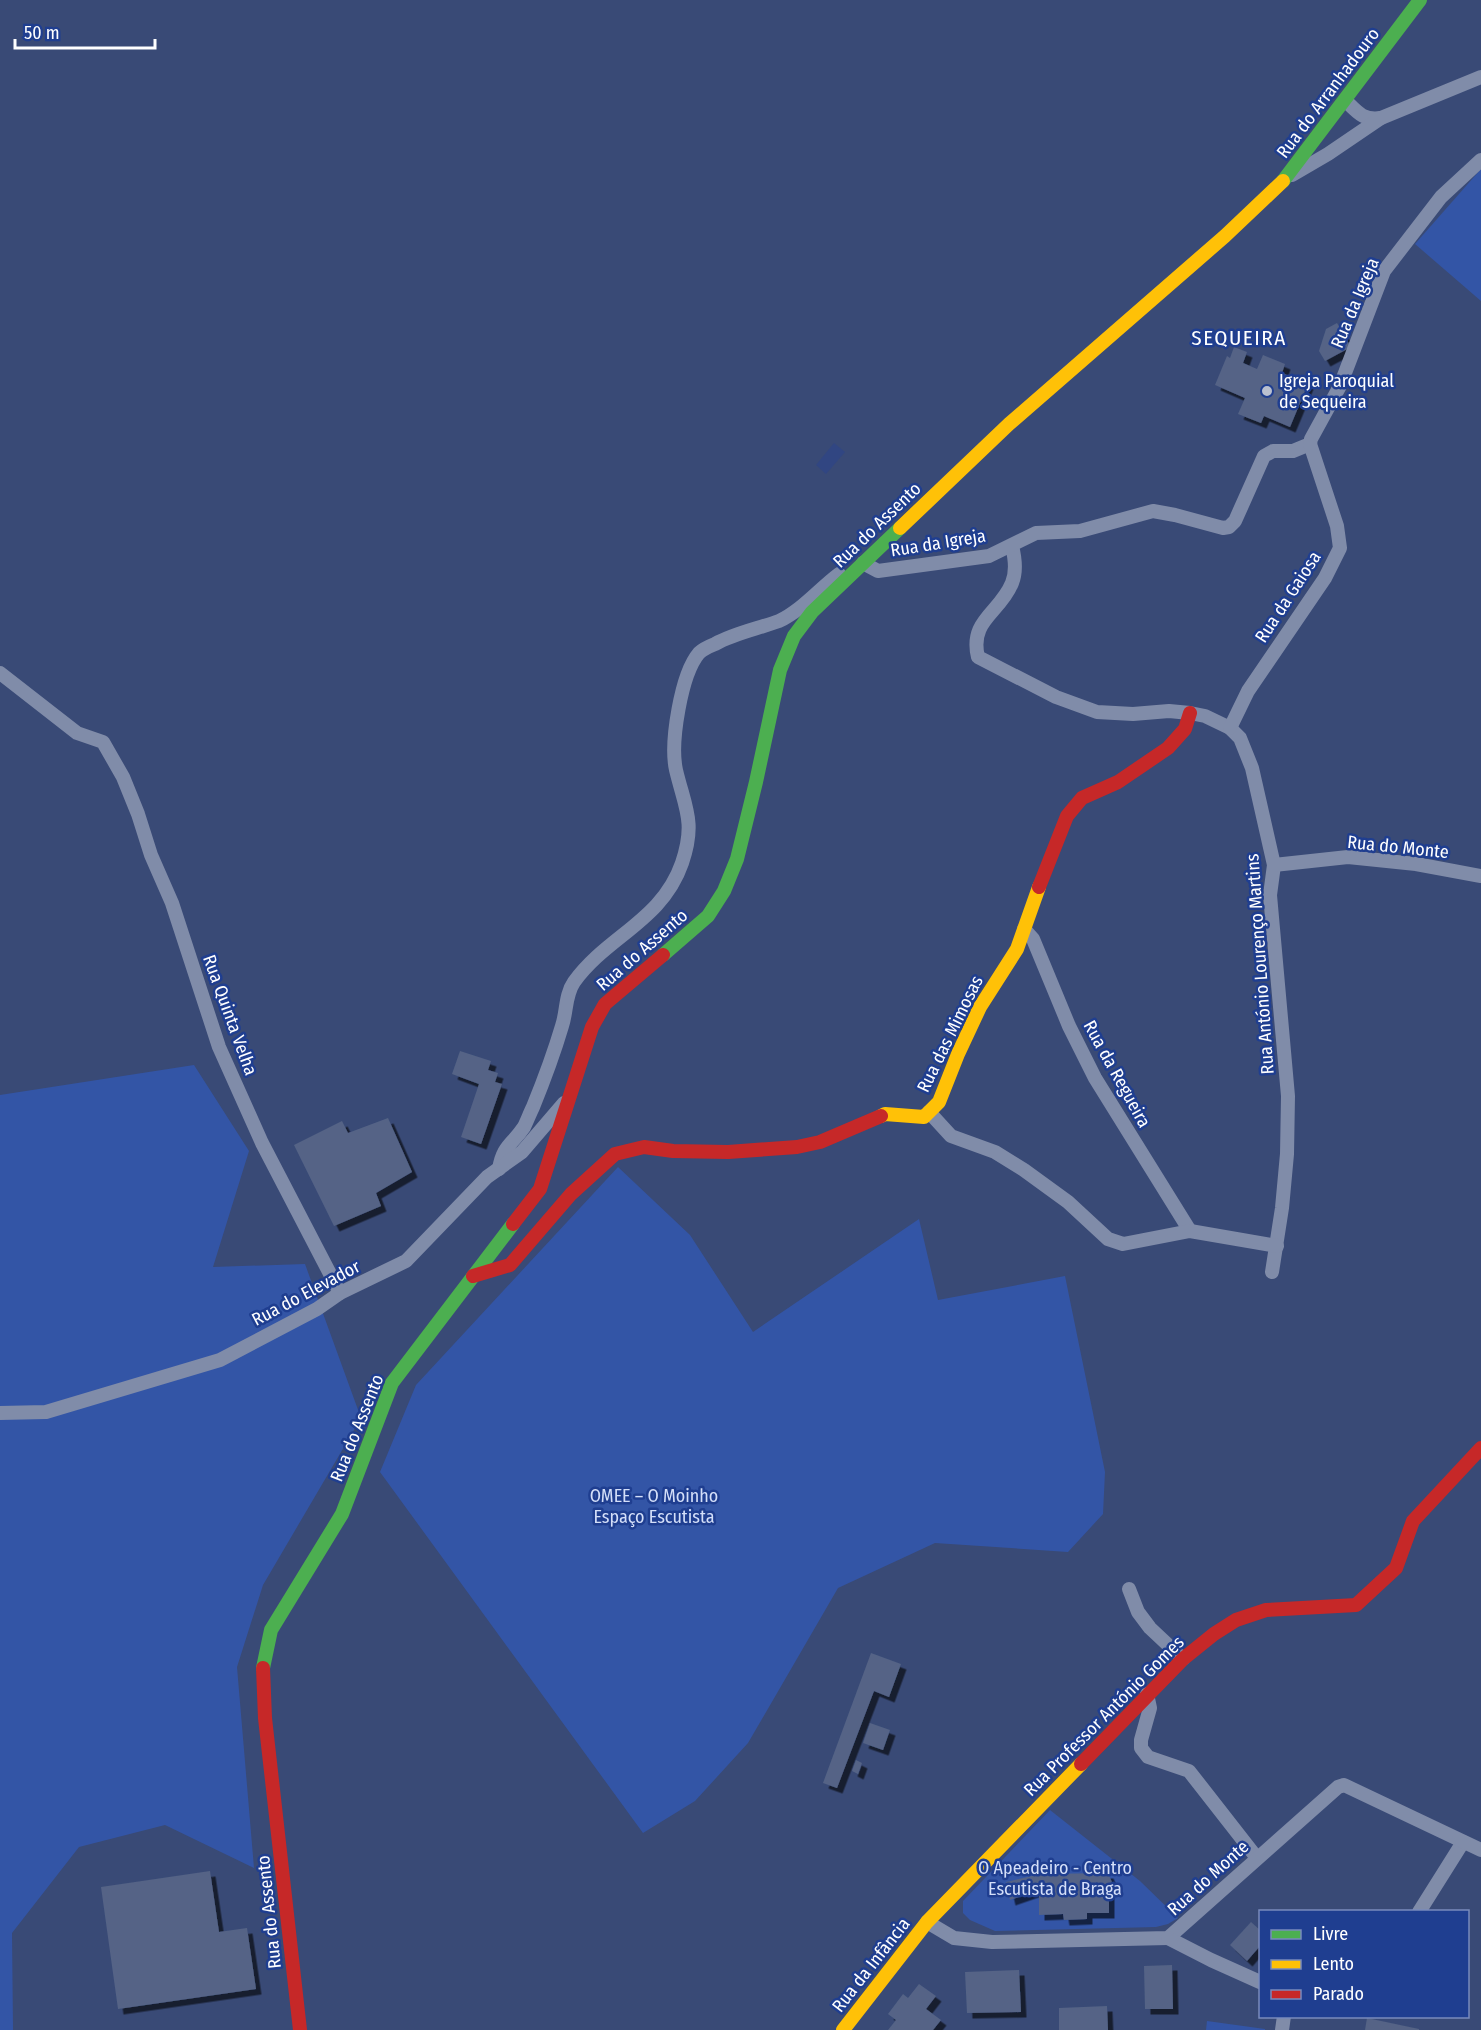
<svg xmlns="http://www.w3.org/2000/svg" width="1481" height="2030" font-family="'Fira Sans Condensed',sans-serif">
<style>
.green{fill:#3355a6}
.water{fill:#314682}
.building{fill:#546386;filter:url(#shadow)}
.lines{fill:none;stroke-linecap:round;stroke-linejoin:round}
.street{stroke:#808ca9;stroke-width:14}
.fast{stroke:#4caf50;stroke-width:14}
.slow{stroke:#ffc107;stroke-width:14}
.jam{stroke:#c62828;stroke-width:14}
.poi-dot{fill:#bac0cf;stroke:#1f3e90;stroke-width:2}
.labels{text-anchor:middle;stroke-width:5;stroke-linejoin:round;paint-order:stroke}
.street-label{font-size:18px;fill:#fff;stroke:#1f3e90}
.poi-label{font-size:18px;fill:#fff;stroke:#1f3e90;text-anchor:start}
.park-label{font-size:18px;fill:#d4dff9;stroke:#1f3e90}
.quarter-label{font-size:21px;letter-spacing:1.5px;fill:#fff;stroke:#1f3e90}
</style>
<defs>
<filter id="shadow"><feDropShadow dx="5.5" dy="5.5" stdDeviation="0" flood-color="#0009"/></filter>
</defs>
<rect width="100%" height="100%" fill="#394a76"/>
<g class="green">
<path d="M1481,169V301L1415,244Z"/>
<path d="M194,1065L249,1151L213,1267L305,1264L361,1418L263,1585L237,1667L254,1868L165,1825L79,1847L12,1933L13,2030H0V1095Z"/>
<path d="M618,1167L690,1235L753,1332L919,1219L938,1300L1065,1276L1105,1472L1103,1514L1068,1552L935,1543L838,1588L748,1743L695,1801L643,1833L380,1472L416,1385Z"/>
<path d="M1050,1810L1140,1881L1178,1918L1168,1924L1156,1927L995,1931L970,1920L963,1913V1901Z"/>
<path d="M1207,2021L1265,2029V2030H1206Z"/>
</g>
<path class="water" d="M834,443L845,452L826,474L816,465Z"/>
<g class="building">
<path d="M1337,323L1351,347L1325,361L1319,351L1326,329Z"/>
<path d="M1234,347L1247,352L1243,363L1257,369L1263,355L1285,364L1282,373L1308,384L1290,427L1264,416L1261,423L1238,414L1245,398L1215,385L1227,356L1230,358Z"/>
<path d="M460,1051L491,1061L488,1070L498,1073L495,1082L502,1084L481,1144L461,1137L479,1084L452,1074Z"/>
<path d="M388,1118L412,1172L376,1193L381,1206L334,1226L294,1145L342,1121L348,1133Z"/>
<path d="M871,1653L901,1664L889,1697L874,1691L837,1788L823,1783Z"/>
<path d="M870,1723L890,1730L883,1750L863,1743Z"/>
<path d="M856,1760L862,1763L858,1774L852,1771Z"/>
<path d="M210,1871L219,1932L247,1928L256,1989L118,2009L101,1887Z"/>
<path d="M1108,1873L1114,1887H1105V1891H1109V1913H1087V1919L1064,1920L1063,1914L1039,1915V1890L1010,1900L1006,1882L1040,1874Z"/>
<path d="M1251,1922L1260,1930V1946L1247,1961L1230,1945Z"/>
<path d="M1172,1965L1173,2009H1145L1144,1966Z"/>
<path d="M1019,1970L1021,2012L967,2013L965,1972Z"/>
<path d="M919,1984L936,1996L926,2009L941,2020L933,2030H888L896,2020L888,2014L903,1994L908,1998Z"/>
<path d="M1107,2006L1108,2030H1059V2008Z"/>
<path d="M1367,2018L1419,2029V2030H1365Z"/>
</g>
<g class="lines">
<g class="street">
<path d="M1346,101C1357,112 1364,121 1381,118"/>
<path d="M1292,175L1328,154L1381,118L1481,77"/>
<path d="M1012,546C1015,558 1017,571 1012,583C1000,613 969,620 978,657L1056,697L1097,712L1133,714L1169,711L1190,713L1205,716L1230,728L1240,738L1252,768L1274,865L1270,895L1288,1096L1287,1154L1282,1208L1272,1272"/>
<path d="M863,563L878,571L989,556L1036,533L1080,531L1153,511L1175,515L1223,528L1229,527L1235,521L1264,456L1273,451H1293L1310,444L1311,439L1340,386L1384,271L1441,197L1481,160"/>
<path d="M0,673L77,733L103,742L123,777L138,814L151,855L172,903L219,1047L262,1143L340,1293"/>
<path d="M1230,728L1248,691L1325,578L1340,548L1337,526L1310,444"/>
<path d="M1274,865L1348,857L1416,864L1481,876"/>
<path d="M1024,929L1033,939L1069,1026L1095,1078L1190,1231"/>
<path d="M929,1112L951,1136L995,1152L1024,1170L1068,1202L1108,1239L1123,1244L1190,1231L1277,1246"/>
<path d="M499,1169C503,1145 512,1145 524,1127C527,1121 530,1113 533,1107C544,1080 554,1053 562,1026C567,1011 565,995 574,982C607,936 662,921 682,863C696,822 685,808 676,770C670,743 681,674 699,653C703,649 710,646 715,644C735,633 757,629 779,621C802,610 819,589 839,574"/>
<path d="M0,1413L46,1412L220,1360L317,1309L340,1293L406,1261L487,1177L522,1152L564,1103"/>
<path d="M1129,1589L1138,1612L1150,1628L1183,1659"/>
<path d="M1147,1694L1150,1708L1141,1740V1748L1148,1757L1189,1771L1257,1858"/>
<path d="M1419,1912L1463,1842"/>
<path d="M927,1922L954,1938L992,1942L1168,1938L1338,1787L1344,1785L1481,1850"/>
<path d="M1168,1938L1211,1960L1260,1982"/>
<path d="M1282,2030L1284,2016"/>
</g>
<g class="fast">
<path d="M1283,181L1420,0"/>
<path d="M663,955L708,916L724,891L737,859L756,782L780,670L794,636L812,612L900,528"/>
<path d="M263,1668L271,1630L342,1514L392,1383L513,1224"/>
</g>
<g class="slow">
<path d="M900,528L1009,424L1225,236L1283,181"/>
<path d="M881,1116L885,1114L924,1117L939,1102L958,1054L980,1007L1017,949L1039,887"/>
<path d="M843,2030L927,1922L1081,1764"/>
</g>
<g class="jam">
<path d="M1039,887L1067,816L1082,798L1118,782L1168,748L1185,729L1190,713"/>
<path d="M513,1224L540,1189L592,1027L605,1004L663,955"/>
<path d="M473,1276L510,1265L571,1194L615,1154L644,1147L673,1151L728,1152L797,1147L820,1142L881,1116"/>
<path d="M263,1668L265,1718L300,2030"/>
<path d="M1081,1764L1183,1659L1214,1634L1236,1620L1266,1610L1356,1605L1396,1568L1413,1521L1481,1448"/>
</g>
</g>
<circle class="poi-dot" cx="1267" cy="391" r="6"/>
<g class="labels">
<g class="street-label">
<text transform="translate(1328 93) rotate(-53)" y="6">Rua do Arranhadouro</text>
<text transform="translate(1355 303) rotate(-67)" y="6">Rua da Igreja</text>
<text transform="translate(877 525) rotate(-44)" y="6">Rua do Assento</text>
<text transform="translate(938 543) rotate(-9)" y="6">Rua da Igreja</text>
<text transform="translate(1288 597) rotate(-57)" y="6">Rua da Gaiosa</text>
<text transform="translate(1398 847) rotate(6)" y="6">Rua do Monte</text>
<text transform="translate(642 950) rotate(-41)" y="6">Rua do Assento</text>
<text transform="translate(1260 964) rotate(-94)" y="6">Rua António Lourenço Martins</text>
<text transform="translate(230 1015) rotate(70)" y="6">Rua Quinta Velha</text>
<text transform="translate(950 1034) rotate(-64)" y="6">Rua das Mimosas</text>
<text transform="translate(1117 1074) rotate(61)" y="6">Rua da Regueira</text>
<text transform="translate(306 1293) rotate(-28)" y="6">Rua do Elevador</text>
<text transform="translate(357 1428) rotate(-68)" y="6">Rua do Assento</text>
<text transform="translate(1104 1716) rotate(-45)" y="6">Rua Professor António Gomes</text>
<text transform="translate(1208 1878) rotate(-42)" y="6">Rua do Monte</text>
<text transform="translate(269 1912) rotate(-96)" y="6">Rua do Assento</text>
<text transform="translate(871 1965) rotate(-52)" y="6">Rua da Infância</text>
</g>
<g class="poi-label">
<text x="1279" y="387">Igreja Paroquial<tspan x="1279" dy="21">de Sequeira</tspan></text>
</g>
<g class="park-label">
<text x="654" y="1502">OMEE – O Moinho<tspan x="654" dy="21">Espaço Escutista</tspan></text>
<text x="1055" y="1874">O Apeadeiro - Centro<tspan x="1055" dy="21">Escutista de Braga</tspan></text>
</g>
<g class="quarter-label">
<text x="1239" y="345">SEQUEIRA</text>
</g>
</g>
<rect x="1259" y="1910" width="210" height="108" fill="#1f3e90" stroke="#798bbc" stroke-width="1.5"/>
<rect x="1271" y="1930" width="30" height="9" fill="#4caf50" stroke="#798bbc" stroke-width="1.5"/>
<text x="1313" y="1940" font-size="18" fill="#ffffff">Livre</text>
<rect x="1271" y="1960" width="30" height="9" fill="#ffc107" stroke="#798bbc" stroke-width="1.5"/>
<text x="1313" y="1970" font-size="18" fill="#ffffff">Lento</text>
<rect x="1271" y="1990" width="30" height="9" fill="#c62828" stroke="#798bbc" stroke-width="1.5"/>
<text x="1313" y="2000" font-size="18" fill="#ffffff">Parado</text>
<path d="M15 39v9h140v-9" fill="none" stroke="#ffffff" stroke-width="3"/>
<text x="24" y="39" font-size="18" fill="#ffffff" stroke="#1f3e90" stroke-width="4.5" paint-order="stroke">50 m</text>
</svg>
